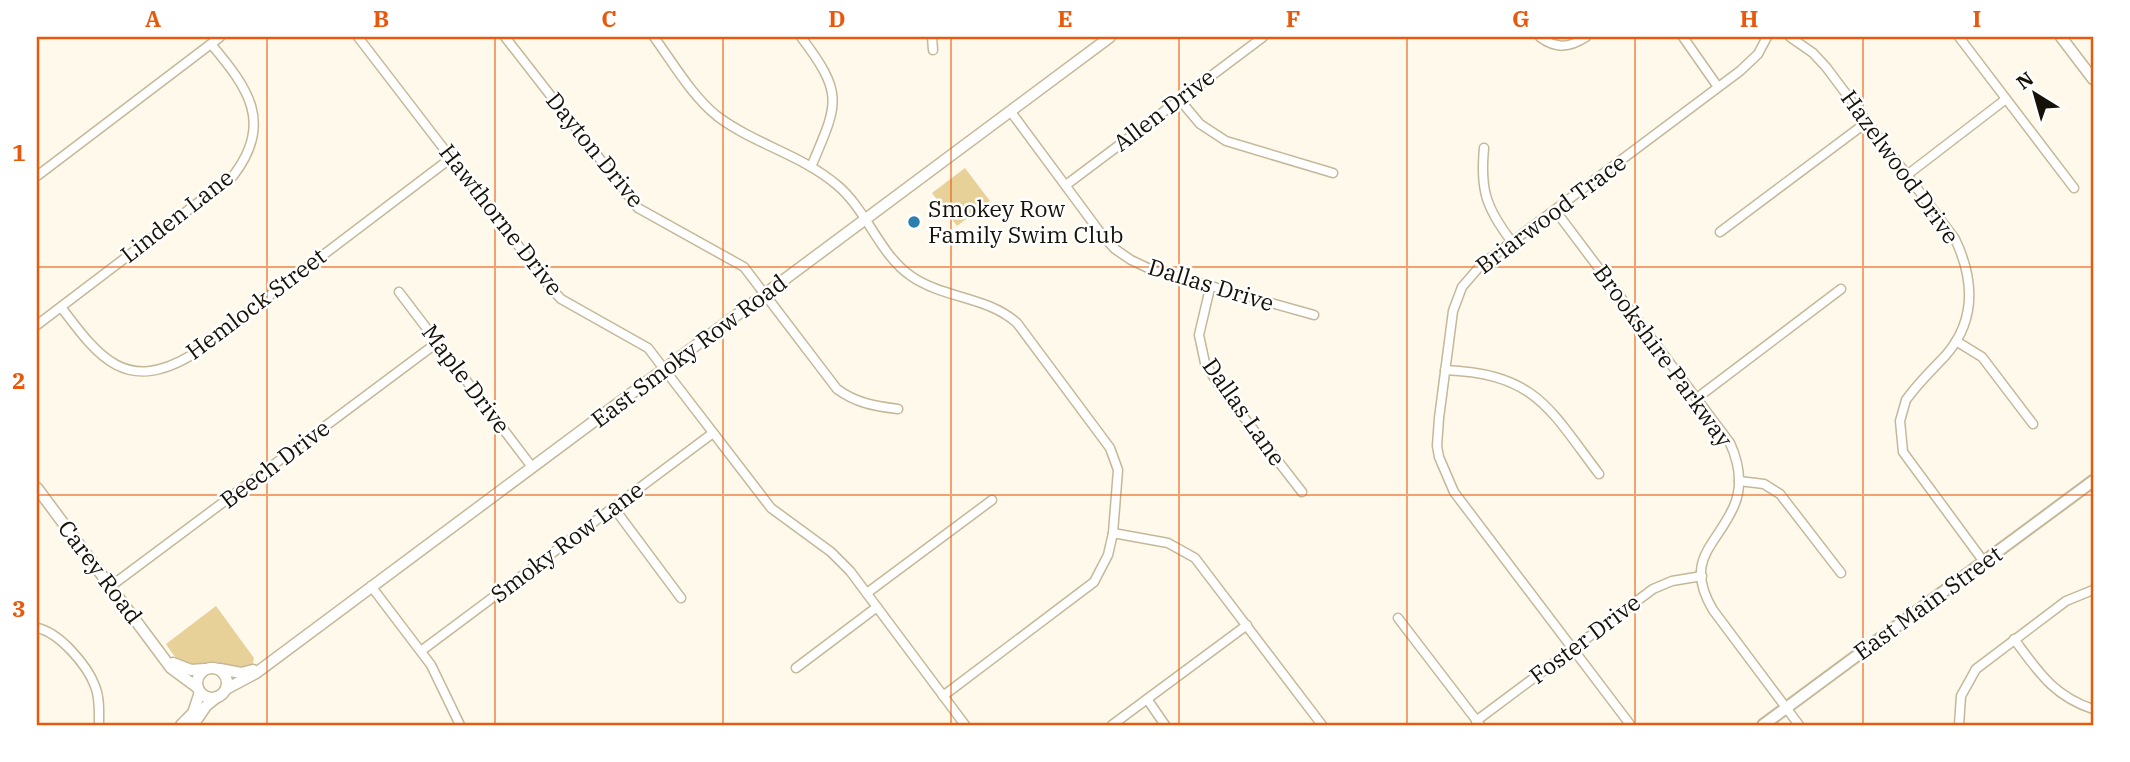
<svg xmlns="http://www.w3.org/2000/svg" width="2130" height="762" font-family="'IBM Plex Serif',serif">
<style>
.green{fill:#e7d199}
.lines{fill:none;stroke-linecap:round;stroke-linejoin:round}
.minor-casing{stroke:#c5b898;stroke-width:11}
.tertiary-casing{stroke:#c5b898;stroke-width:13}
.secondary-casing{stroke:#c5b898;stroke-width:14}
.minor{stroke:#fff;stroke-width:8}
.tertiary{stroke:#fff;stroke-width:10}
.secondary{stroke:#fff;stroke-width:10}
.grid{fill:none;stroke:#e8590c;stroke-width:2;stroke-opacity:0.55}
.poi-dot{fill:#2c7eaf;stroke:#fff;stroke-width:2.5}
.labels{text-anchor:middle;stroke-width:5;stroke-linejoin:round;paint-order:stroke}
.street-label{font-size:23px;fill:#171207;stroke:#fff}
.poi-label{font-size:23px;fill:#171207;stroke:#fff;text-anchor:start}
.neatline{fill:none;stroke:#e8590c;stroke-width:2.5}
.grid-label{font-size:23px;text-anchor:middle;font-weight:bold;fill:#e8590c}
</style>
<rect width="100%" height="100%" fill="#fef9eb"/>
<g class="green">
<path d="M965,168L990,201L957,226L932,193Z"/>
<path d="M216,606L254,658L252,667C237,671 228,663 213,662C208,662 202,666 196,666C180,666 174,656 166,644Z"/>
</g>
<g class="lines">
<defs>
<g id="minor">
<path d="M358,37L550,287L561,299L648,348L771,508L831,552L850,571L965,725"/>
<path d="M505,37L638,208L744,267L837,389C856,403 874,406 898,409"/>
<path d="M654,37C673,63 692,96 717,116C754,144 802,155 837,185C867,210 879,254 911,276C944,299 987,296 1017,323L1110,448L1118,470L1113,533L1108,555L1094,582L943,696"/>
<path d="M801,37C845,95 838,103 811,167"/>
<path d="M932,37L933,50"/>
<path d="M1540,37C1556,49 1569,48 1586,37"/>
<path d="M1683,37L1718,87"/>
<path d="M1790,37L1813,53L1826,67L1955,239C1974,279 1977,319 1946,355C1932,370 1918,383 1906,400L1900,421L1903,452L1984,562"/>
<path d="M1959,37L2074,188"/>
<path d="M1179,99L1200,124L1226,141L1333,173"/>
<path d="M1011,112L1102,235L1115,249L1131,260L1150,269L1314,315"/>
<path d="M1484,148C1480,190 1486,208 1512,242"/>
<path d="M1907,175L2006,99"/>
<path d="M37,176L220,37"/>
<path d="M1066,185L1263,37"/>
<path d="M1555,210L1730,443C1739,463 1743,485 1734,506C1716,547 1683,559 1713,610L1799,725"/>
<path d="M1720,232L1867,122"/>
<path d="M1210,288L1199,335L1205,363L1218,384L1302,492"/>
<path d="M399,292L532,467"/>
<path d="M61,307C98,356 125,394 190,356L451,158"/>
<path d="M37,325L233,176C274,123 248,88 211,44"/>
<path d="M1956,341L1982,357L2033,424"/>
<path d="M1445,370C1536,374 1549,408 1599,474"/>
<path d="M1697,398L1841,289"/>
<path d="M1739,481L1764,484L1780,494L1841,573"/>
<path d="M614,508L681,598"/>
<path d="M1113,533L1168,543L1195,558L1322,725"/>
<path d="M111,586L438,342"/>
<path d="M371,586L431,665L460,725"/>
<path d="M867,593L992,500"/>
<path d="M1398,618L1480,725"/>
<path d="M37,628C59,632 87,665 95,686C100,698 99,712 99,725"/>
<path d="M2014,639C2038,671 2053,696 2093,709"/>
<path d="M421,651L713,433"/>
<path d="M796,668L877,607"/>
<path d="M1147,699L1165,725"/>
<path d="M1476,721L1653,589L1672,581L1702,576"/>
<path d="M1629,723L1454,492L1439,457L1437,446L1439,418L1453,311L1462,287L1481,265L1740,71L1758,54L1767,37"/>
<path d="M1112,725L1247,625"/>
<path d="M1959,725L1961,696L1976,669L2066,601L2093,590"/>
</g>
<g id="tertiary">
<path d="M2061,37L2093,79"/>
<path d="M37,488L171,668L198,688"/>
<path d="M173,663L191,670L205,669"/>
<circle cx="212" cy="683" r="15"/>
<path d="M220,669L241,673L253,670"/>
<path d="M226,689L256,673L1110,37"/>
<path d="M181,725L193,713L200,692"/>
<path d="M193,725L206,706L217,697"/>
</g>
<path id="secondary" d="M1763,725L2093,481"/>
</defs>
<use href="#minor" class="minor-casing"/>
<use href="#tertiary" class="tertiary-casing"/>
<use href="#secondary" class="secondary-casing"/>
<use href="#minor" class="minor"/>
<use href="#tertiary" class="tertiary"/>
<use href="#secondary" class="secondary"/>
</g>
<path class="grid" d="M267,37V725M495,37V725M723,37V725M951,37V725M1179,37V725M1407,37V725M1635,37V725M1863,37V725M37,267H2093M37,495H2093"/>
<circle class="poi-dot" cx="914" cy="222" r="7"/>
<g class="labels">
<g class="street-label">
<text transform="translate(1164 110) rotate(-37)" y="8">Allen Drive</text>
<text transform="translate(595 150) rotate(51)" y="8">Dayton Drive</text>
<text transform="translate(1900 167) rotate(54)" y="8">Hazelwood Drive</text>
<text transform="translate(1551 214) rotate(-37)" y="8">Briarwood Trace</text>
<text transform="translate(177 216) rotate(-38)" y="8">Linden Lane</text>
<text transform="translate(501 220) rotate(52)" y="8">Hawthorne Drive</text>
<text transform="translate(1211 285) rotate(17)" y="8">Dallas Drive</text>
<text transform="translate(256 304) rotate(-37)" y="8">Hemlock Street</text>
<text transform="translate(689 351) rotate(-37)" y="8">East Smoky Row Road</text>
<text transform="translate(1663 356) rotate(54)" y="8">Brookshire Parkway</text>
<text transform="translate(466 379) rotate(53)" y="8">Maple Drive</text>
<text transform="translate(1244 412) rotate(55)" y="8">Dallas Lane</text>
<text transform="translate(275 464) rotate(-37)" y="8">Beech Drive</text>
<text transform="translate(567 542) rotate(-37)" y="8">Smoky Row Lane</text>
<text transform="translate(100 572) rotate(53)" y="8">Carey Road</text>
<text transform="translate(1928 603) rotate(-36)" y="8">East Main Street</text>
<text transform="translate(1585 639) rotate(-37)" y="8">Foster Drive</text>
</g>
<g class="poi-label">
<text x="928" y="217">Smokey Row<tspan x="928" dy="26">Family Swim Club</tspan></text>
</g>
</g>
<rect width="2130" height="762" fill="none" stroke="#ffffff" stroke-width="77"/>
<g transform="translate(2035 94) rotate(323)" stroke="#ffffff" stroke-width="5" paint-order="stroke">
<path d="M0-5L12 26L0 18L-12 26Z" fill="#171207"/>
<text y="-10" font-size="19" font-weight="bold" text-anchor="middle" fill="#171207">N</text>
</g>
<rect x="38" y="38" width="2054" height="686" class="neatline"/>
<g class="grid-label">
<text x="153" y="27">A</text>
<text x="381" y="27">B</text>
<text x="609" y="27">C</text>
<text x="837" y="27">D</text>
<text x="1065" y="27">E</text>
<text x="1293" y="27">F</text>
<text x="1521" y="27">G</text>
<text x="1749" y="27">H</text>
<text x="1977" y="27">I</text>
<text x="19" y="161">1</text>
<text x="19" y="389">2</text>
<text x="19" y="617">3</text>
</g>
</svg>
